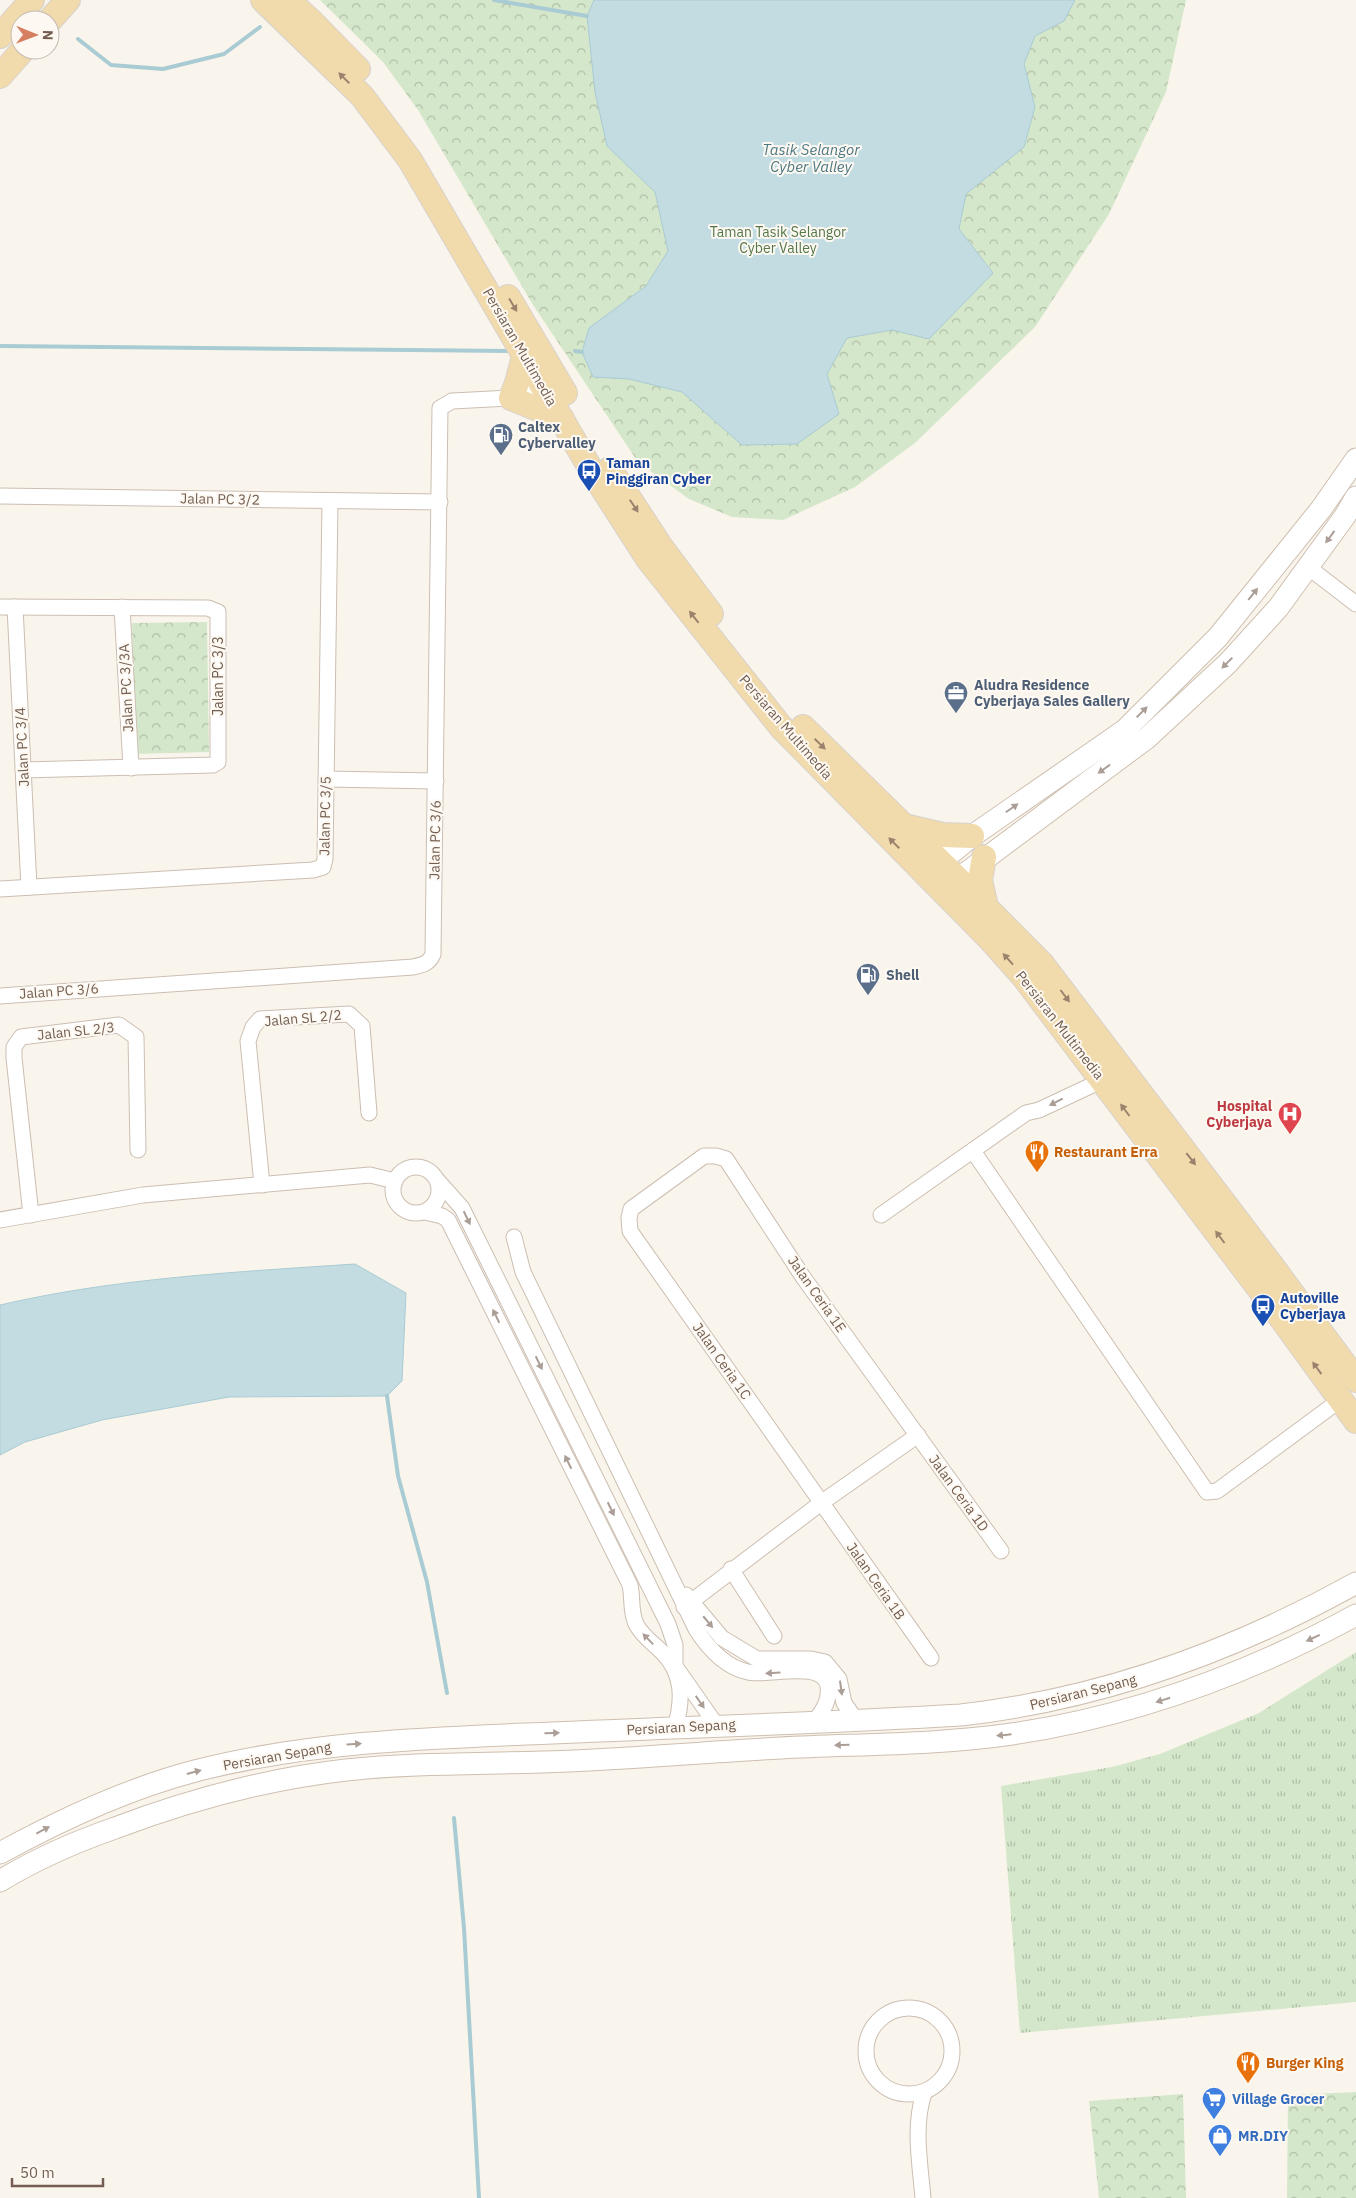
<svg xmlns="http://www.w3.org/2000/svg" width="1356" height="2198" font-family="'IBM Plex Sans',sans-serif">
<style>
.grass{fill:url(#grass-tufts)}
.park{fill:url(#park-crowns)}
.water{fill:#c2dce2;stroke:#a9cbd3}
.lines{fill:none;stroke-linecap:round;stroke-linejoin:round}
.stream{stroke:#a9cbd3;stroke-width:4}
.street-casing{stroke:#ccbeb2;stroke-width:17}
.secondary-casing{stroke:#cebfb0;stroke-width:23}
.primary-casing{stroke:#d8d2ce;stroke-width:26}
.street{stroke:#fff;stroke-width:15}
.secondary{stroke:#fff;stroke-width:21}
.primary{stroke:#f1daac;stroke-width:24}
.oneway{fill:#99836c}
.oneway2{fill:#ab9e97}
.labels{text-anchor:middle;stroke-width:4;stroke-linejoin:round;paint-order:stroke}
.park-label{font-size:14px;fill:#55784a;stroke:#fdf9f2}
.street-label{font-size:14px;fill:#735e51;stroke:#fdf9f2}
.service-label{font-size:14px;font-weight:bold;fill:#4e5e75;stroke:#fdf9f2;text-anchor:start}
.transit-label{font-size:14px;font-weight:bold;fill:#164399;stroke:#fdf9f2;text-anchor:start}
.health-label{font-size:14px;font-weight:bold;fill:#be3a42;stroke:#fdf9f2;text-anchor:end}
.food-label{font-size:14px;font-weight:bold;fill:#c56008;stroke:#fdf9f2;text-anchor:start}
.shop-label{font-size:14px;font-weight:bold;fill:#366cbe;stroke:#fdf9f2;text-anchor:start}
.water-label{font-size:15px;font-style:italic;fill:#4d7883;stroke:#fdf9f2}
</style>
<defs>
<pattern id="grass-tufts" width="24" height="20" patternUnits="userSpaceOnUse" patternTransform="scale(1.25)"><rect width="24" height="20" fill="#d5e7cb"/><path d="M3 7l-1-3M5 7V3M7 7l1-3M15 17l-1-3M17 17v-4M19 17l1-3" fill="none" stroke="#b1bea7"/></pattern>
<pattern id="park-crowns" width="20" height="18" patternUnits="userSpaceOnUse" patternTransform="scale(1.25)"><rect width="20" height="18" fill="#d5e7cb"/><path d="M2 6a3 3 0 1 1 6 0M12 15a3 3 0 1 1 6 0" fill="none" stroke="#b1bea7"/></pattern>
</defs>
<rect width="100%" height="100%" fill="#faf5ec"/>
<path class="grass" d="M1356,1652V2002L1020,2033L1001,1786L1112,1767L1160,1754L1259,1713Z"/>
<g class="park">
<path d="M320,0H1186L1166,92L1109,214L1035,327L915,443L855,487L783,520L732,517L689,499L638,462L533,305L418,110L383,62Z"/>
<path d="M207,622L209,752L135,754L132,623Z"/>
<path d="M1356,2092V2198H1287L1288,2095Z"/>
<path d="M1183,2094L1186,2198H1099L1089,2101Z"/>
</g>
<g class="water">
<path d="M594,0H1075L1064,21L1035,36L1024,64L1035,107L1024,147L966,194L959,229L993,273L929,339L892,330L847,338L827,374L839,414L797,444L742,445L682,392L629,379L593,377L582,352L589,328L646,286L668,251L655,192L607,146L595,92L587,16Z"/>
<path d="M355,1264L406,1293L402,1381L387,1396L229,1397L102,1420L25,1442L0,1455V1305C116,1278 236,1272 355,1264Z"/>
</g>
<g class="lines">
<g class="stream">
<path d="M494,0L587,16"/>
<path d="M78,39L111,65L163,69L224,54L260,27"/>
<path d="M0,346L510,351"/>
<path d="M575,351L582,352"/>
<path d="M387,1396L398,1476L427,1582L447,1693"/>
<path d="M454,1818L464,1928L479,2198"/>
</g>
<defs>
<g id="street">
<path d="M0,496L440,502"/>
<path d="M1308,567L1356,604"/>
<path d="M0,607L208,608L218,612V762L213,765L23,770"/>
<path d="M15,607L29,887"/>
<path d="M122,607L131,768"/>
<path d="M326,779L436,781"/>
<path d="M0,889L313,870L323,867L325,859L330,501"/>
<path d="M0,996L413,967C422,965 429,964 433,954L440,408L452,401L511,398L547,379"/>
<path d="M973,1151L1207,1492L1217,1491L1340,1400"/>
<circle cx="416" cy="1190" r="23"/>
<path d="M437,1180L462,1208L668,1624L675,1645V1666L717,1726"/>
<path d="M262,1185L248,1041L253,1027L260,1019L349,1014L362,1026L369,1113"/>
<path d="M425,1212L442,1216L448,1220L630,1585C633,1598 630,1611 636,1624C642,1636 653,1643 662,1652C684,1674 683,1700 675,1728"/>
<path d="M31,1215L14,1058V1047L21,1037L119,1025L136,1037L138,1150"/>
<path d="M881,1215L1026,1113L1039,1110L1103,1080"/>
<path d="M0,1220L143,1195L370,1175L395,1181"/>
<path d="M514,1237L523,1272L696,1629C708,1648 724,1667 748,1672C768,1677 823,1659 828,1686C830,1701 823,1710 815,1721"/>
<path d="M731,1569L774,1636"/>
<path d="M686,1595L722,1638L757,1659H811L825,1662L839,1679L844,1703L856,1720"/>
<path d="M684,1607L821,1503L918,1435"/>
<path d="M931,1658L630,1231L629,1218L631,1209L704,1156H716L726,1159L803,1277L1001,1551"/>
<circle cx="909" cy="2051" r="43"/>
<path d="M923,2198C920,2162 913,2127 924,2093"/>
</g>
<g id="secondary">
<path d="M940,862L972,836L1125,730L1218,637L1321,509L1356,459"/>
<path d="M958,879L1147,738L1228,663L1278,608L1345,516L1356,497"/>
<path d="M0,1853C62,1819 126,1789 195,1771C311,1741 433,1738 552,1733C689,1727 825,1723 961,1715C1103,1699 1232,1652 1356,1583"/>
<path d="M0,1881C36,1859 75,1842 115,1828C189,1800 266,1779 346,1770C411,1763 477,1764 542,1762C622,1760 701,1752 781,1748C858,1744 936,1745 1012,1734C1134,1716 1248,1674 1356,1615"/>
</g>
<g id="primary">
<path d="M263,0L362,96L410,160L596,478L648,559L781,727L990,939L1023,976L1276,1311L1356,1421"/>
<path d="M288,0L311,21L358,69"/>
<path d="M50,20L68,0"/>
<path d="M0,36L32,0"/>
<path d="M0,76L23,50"/>
<path d="M508,297L565,393"/>
<path d="M524,356L517,383L511,398L562,419"/>
<path d="M610,469L661,547L711,614"/>
<path d="M803,727L958,879L1042,964L1272,1266L1356,1380"/>
<path d="M904,826L943,835L972,836"/>
<path d="M984,857L980,880L986,907"/>
</g>
</defs>
<use href="#street" class="street-casing"/>
<use href="#secondary" class="secondary-casing"/>
<use href="#primary" class="primary-casing"/>
<use href="#street" class="street"/>
<use href="#secondary" class="secondary"/>
<use href="#primary" class="primary"/>
</g>
<defs><path id="oneway-solid" d="M-6-.8H1V-3.2L6.5 0L1 3.2V.8H-6Z" transform="scale(1.25)"/></defs>
<g class="oneway">
<use href="#oneway-solid" transform="translate(344 78) rotate(-135)"/>
<use href="#oneway-solid" transform="translate(513 305) rotate(59)"/>
<use href="#oneway-solid" transform="translate(634 506) rotate(56)"/>
<use href="#oneway-solid" transform="translate(694 617) rotate(-128)"/>
<use href="#oneway-solid" transform="translate(820 744) rotate(44)"/>
<use href="#oneway-solid" transform="translate(894 843) rotate(-135)"/>
<use href="#oneway-solid" transform="translate(1008 959) rotate(-132)"/>
<use href="#oneway-solid" transform="translate(1065 996) rotate(53)"/>
<use href="#oneway-solid" transform="translate(1125 1110) rotate(-127)"/>
<use href="#oneway-solid" transform="translate(1191 1159) rotate(52)"/>
<use href="#oneway-solid" transform="translate(1220 1237) rotate(-127)"/>
<use href="#oneway-solid" transform="translate(1317 1368) rotate(-126)"/>
</g>
<g class="oneway2">
<use href="#oneway-solid" transform="translate(1330 537) rotate(126)"/>
<use href="#oneway-solid" transform="translate(1253 594) rotate(-51)"/>
<use href="#oneway-solid" transform="translate(1227 663) rotate(135)"/>
<use href="#oneway-solid" transform="translate(1142 712) rotate(-45)"/>
<use href="#oneway-solid" transform="translate(1104 769) rotate(144)"/>
<use href="#oneway-solid" transform="translate(1012 808) rotate(-35)"/>
<use href="#oneway-solid" transform="translate(1056 1102) rotate(153)"/>
<use href="#oneway-solid" transform="translate(467 1218) rotate(64)"/>
<use href="#oneway-solid" transform="translate(496 1316) rotate(-116)"/>
<use href="#oneway-solid" transform="translate(539 1363) rotate(64)"/>
<use href="#oneway-solid" transform="translate(568 1462) rotate(-116)"/>
<use href="#oneway-solid" transform="translate(611 1509) rotate(64)"/>
<use href="#oneway-solid" transform="translate(708 1622) rotate(50)"/>
<use href="#oneway-solid" transform="translate(1313 1638) rotate(155)"/>
<use href="#oneway-solid" transform="translate(648 1639) rotate(-134)"/>
<use href="#oneway-solid" transform="translate(773 1673) rotate(177)"/>
<use href="#oneway-solid" transform="translate(841 1688) rotate(82)"/>
<use href="#oneway-solid" transform="translate(1163 1700) rotate(163)"/>
<use href="#oneway-solid" transform="translate(700 1702) rotate(55)"/>
<use href="#oneway-solid" transform="translate(552 1733) rotate(-2)"/>
<use href="#oneway-solid" transform="translate(1004 1735) rotate(174)"/>
<use href="#oneway-solid" transform="translate(354 1744) rotate(-4)"/>
<use href="#oneway-solid" transform="translate(842 1745) rotate(178)"/>
<use href="#oneway-solid" transform="translate(194 1772) rotate(-15)"/>
<use href="#oneway-solid" transform="translate(43 1830) rotate(-28)"/>
</g>
<defs>
<symbol id="fuel-pin" viewBox="-11 -11 22 30"><path d="M0 17L-7.5 6A9.5 9.5 0 1 1 7.5 6Z" fill="#5c6f8a" stroke="#fdf9f2"/><path d="M-5.5-6h7V0h2V4h1.3V-2.5L3-4.5l.8-.8L6-3V5H2.5V1h-1V6h-7ZM-4.2-4.7v3.2H.2V-4.7Z" fill="#fff"/></symbol>
<symbol id="bus-pin" viewBox="-11 -11 22 30"><path d="M0 17L-7.5 6A9.5 9.5 0 1 1 7.5 6Z" fill="#1a4fb4" stroke="#fdf9f2"/><path d="M-5-6H5V4H4V6H2V4H-2V6H-4V4H-5ZM-3.5-4V0h7V-4ZM-3.5 1.2v1.5H-2V1.2ZM2 1.2v1.5H3.5V1.2Z" fill="#fff"/></symbol>
<symbol id="office-pin" viewBox="-11 -11 22 30"><path d="M0 17L-7.5 6A9.5 9.5 0 1 1 7.5 6Z" fill="#5c6f8a" stroke="#fdf9f2"/><path d="M-6-3h4V-5.5h4V-3h4V5H-6ZM-1-4.5V-3h2v-1.5ZM-6 0V1H6V0Z" fill="#fff"/></symbol>
<symbol id="hospital-pin" viewBox="-11 -11 22 30"><path d="M0 17L-7.5 6A9.5 9.5 0 1 1 7.5 6Z" fill="#e0444e" stroke="#fdf9f2"/><path d="M-5-5h3v3.5h4V-5h3V5h-3V1.5h-4V5h-3Z" fill="#fff"/></symbol>
<symbol id="restaurant-pin" viewBox="-11 -11 22 30"><path d="M0 17L-7.5 6A9.5 9.5 0 1 1 7.5 6Z" fill="#e8710a" stroke="#fdf9f2"/><path d="M-5-6h1v4h1v-4h1v4h1v-4h1v5L-1.5 .5V6h-2V.5L-5-1ZM5-6V6H3V1.5H1.5Q1.5-4 5-6Z" fill="#fff"/></symbol>
<symbol id="supermarket-pin" viewBox="-11 -11 22 30"><path d="M0 17L-7.5 6A9.5 9.5 0 1 1 7.5 6Z" fill="#3f7fe0" stroke="#fdf9f2"/><path d="M-6-5.5h2.5l.6 2H6L4.5 2H-2.5L-4.4-4H-6ZM-1.5 3.2a1.3 1.3 0 1 0 .1 0ZM3 3.2a1.3 1.3 0 1 0 .1 0Z" fill="#fff"/></symbol>
<symbol id="shop-pin" viewBox="-11 -11 22 30"><path d="M0 17L-7.5 6A9.5 9.5 0 1 1 7.5 6Z" fill="#3f7fe0" stroke="#fdf9f2"/><path d="M-5-2.5h2.3a2.7 3.5 0 0 1 5.4 0H5L5.5 6h-11ZM-1.5-2.5h3a1.5 2.3 0 0 0-3 0Z" fill="#fff"/></symbol>
</defs>
<g fill-rule="evenodd">
<use href="#fuel-pin" x="487" y="421" width="28" height="38"/>
<use href="#bus-pin" x="575" y="457" width="28" height="38"/>
<use href="#office-pin" x="942" y="679" width="28" height="38"/>
<use href="#fuel-pin" x="854" y="961" width="28" height="38"/>
<use href="#hospital-pin" x="1276" y="1100" width="28" height="38"/>
<use href="#restaurant-pin" x="1023" y="1138" width="28" height="38"/>
<use href="#bus-pin" x="1249" y="1292" width="28" height="38"/>
<use href="#restaurant-pin" x="1234" y="2049" width="28" height="38"/>
<use href="#supermarket-pin" x="1200" y="2085" width="28" height="38"/>
<use href="#shop-pin" x="1206" y="2122" width="28" height="38"/>
</g>
<g class="labels">
<g class="park-label">
<text x="778" y="237">Taman Tasik Selangor<tspan x="778" dy="16">Cyber Valley</tspan></text>
</g>
<g class="street-label">
<text transform="translate(520 347) rotate(60)" y="5">Persiaran Multimedia</text>
<text transform="translate(220 499) rotate(1)" y="5">Jalan PC 3/2</text>
<text transform="translate(218 676) rotate(-90)" y="5">Jalan PC 3/3</text>
<text transform="translate(126 688) rotate(-93)" y="5">Jalan PC 3/3A</text>
<text transform="translate(786 727) rotate(49)" y="5">Persiaran Multimedia</text>
<text transform="translate(22 747) rotate(-93)" y="5">Jalan PC 3/4</text>
<text transform="translate(325 816) rotate(-89)" y="5">Jalan PC 3/5</text>
<text transform="translate(435 840) rotate(-89)" y="5">Jalan PC 3/6</text>
<text transform="translate(59 991) rotate(-4)" y="5">Jalan PC 3/6</text>
<text transform="translate(303 1018) rotate(-5)" y="5">Jalan SL 2/2</text>
<text transform="translate(1060 1025) rotate(52)" y="5">Persiaran Multimedia</text>
<text transform="translate(76 1031) rotate(-6)" y="5">Jalan SL 2/3</text>
<text transform="translate(817 1294) rotate(55)" y="5">Jalan Ceria 1E</text>
<text transform="translate(722 1361) rotate(55)" y="5">Jalan Ceria 1C</text>
<text transform="translate(959 1493) rotate(54)" y="5">Jalan Ceria 1D</text>
<text transform="translate(876 1581) rotate(55)" y="5">Jalan Ceria 1B</text>
<text transform="translate(1083 1692) rotate(-14)" y="5">Persiaran Sepang</text>
<text transform="translate(681 1727) rotate(-3)" y="5">Persiaran Sepang</text>
<text transform="translate(277 1756) rotate(-10)" y="5">Persiaran Sepang</text>
</g>
<g class="service-label">
<text x="518" y="432">Caltex<tspan x="518" dy="16">Cybervalley</tspan></text>
<text x="974" y="690">Aludra Residence<tspan x="974" dy="16">Cyberjaya Sales Gallery</tspan></text>
<text x="886" y="980">Shell</text>
</g>
<g class="transit-label">
<text x="606" y="468">Taman<tspan x="606" dy="16">Pinggiran Cyber</tspan></text>
<text x="1280" y="1303">Autoville<tspan x="1280" dy="16">Cyberjaya</tspan></text>
</g>
<g class="health-label">
<text x="1272" y="1111">Hospital<tspan x="1272" dy="16">Cyberjaya</tspan></text>
</g>
<g class="food-label">
<text x="1054" y="1157">Restaurant Erra</text>
<text x="1266" y="2068">Burger King</text>
</g>
<g class="shop-label">
<text x="1232" y="2104">Village Grocer</text>
<text x="1238" y="2141">MR.DIY</text>
</g>
<g class="water-label">
<text x="811" y="155">Tasik Selangor<tspan x="811" dy="17">Cyber Valley</tspan></text>
</g>
</g>
<g transform="translate(35 35) rotate(91)"><circle r="24" fill="#fdf9f2" stroke="#c6bbb2"/>
<path d="M0-4L9 19L0 12L-9 19Z" fill="#d57f60"/>
<text y="-8" font-size="14" font-weight="bold" text-anchor="middle" fill="#735e51">N</text>
</g>
<path d="M12 2178v8h91v-8" fill="none" stroke="#735e51" stroke-width="2.5"/>
<text x="20" y="2178" font-size="15" fill="#735e51" stroke="#fdf9f2" stroke-width="4" paint-order="stroke">50 m</text>
</svg>
